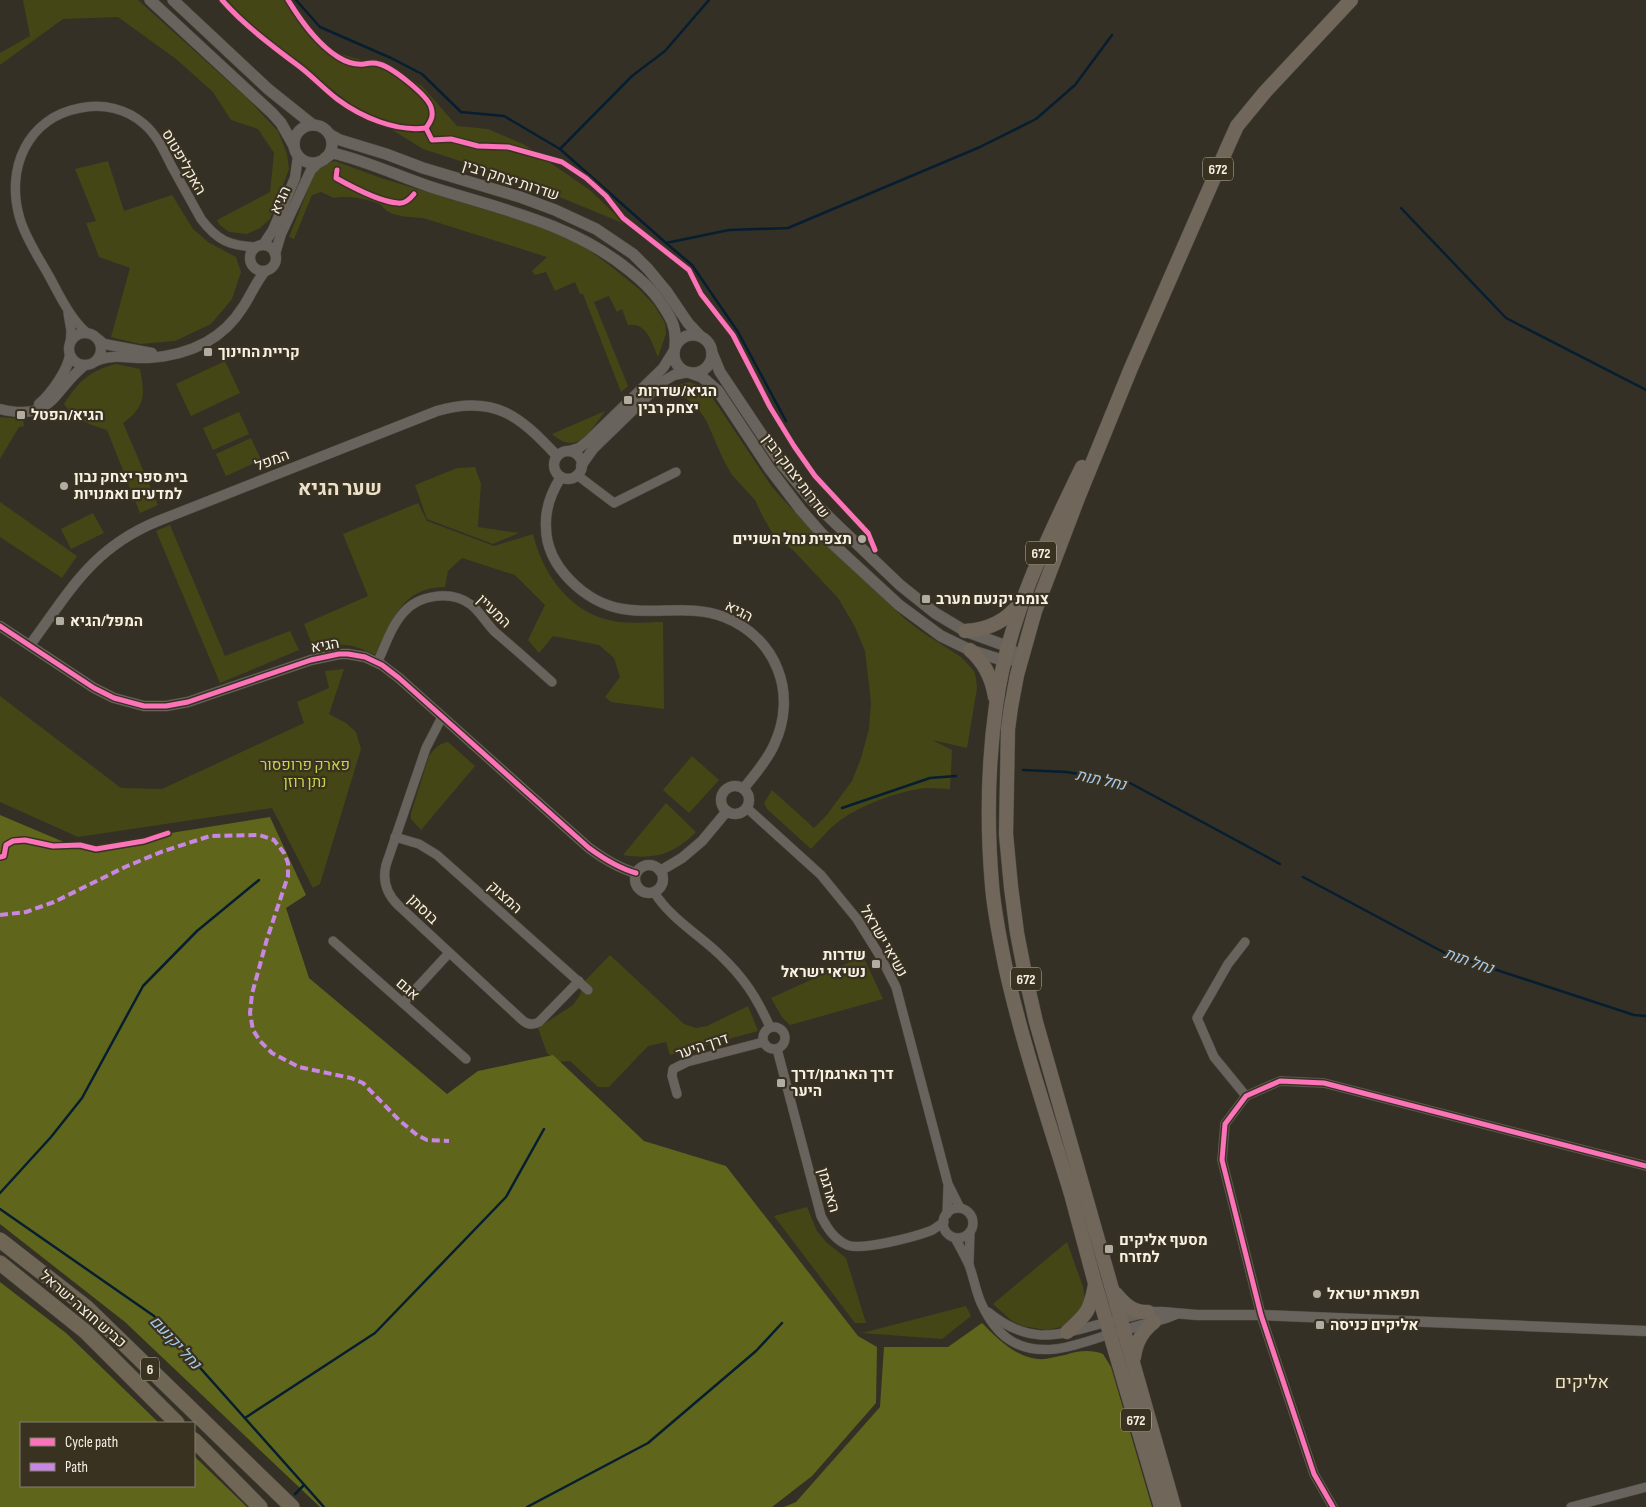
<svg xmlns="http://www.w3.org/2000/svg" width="1646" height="1507" font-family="'Sofia Sans Condensed',Heebo,sans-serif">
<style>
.green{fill:#444616}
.forest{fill:#60651c}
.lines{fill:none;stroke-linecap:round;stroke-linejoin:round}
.stream{stroke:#071e30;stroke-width:2.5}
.minor-casing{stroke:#4f4b43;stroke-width:10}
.tertiary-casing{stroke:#4f4b43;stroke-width:11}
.secondary-casing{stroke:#4f4b43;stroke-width:12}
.primary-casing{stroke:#4f4b43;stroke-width:15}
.motorway-casing{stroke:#4f4b43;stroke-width:16}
.minor{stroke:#68635c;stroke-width:9}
.tertiary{stroke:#68635c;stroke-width:10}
.secondary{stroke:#68635c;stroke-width:11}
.primary{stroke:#70675a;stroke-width:14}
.motorway{stroke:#706656;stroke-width:15}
.quiet{stroke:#c787e3;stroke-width:4;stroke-dasharray:8 4;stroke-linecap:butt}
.cycleway-casing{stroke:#3a3220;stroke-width:8}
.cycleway{stroke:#fb73b8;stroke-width:5}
.poi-dot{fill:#b2ada3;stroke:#3a3220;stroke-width:2}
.labels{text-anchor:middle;stroke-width:4.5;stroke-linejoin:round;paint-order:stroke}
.shield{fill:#3a3220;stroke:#beb8ab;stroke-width:1}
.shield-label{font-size:14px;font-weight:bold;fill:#f6f1e6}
.street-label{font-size:15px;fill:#f6f1e6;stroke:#3a3220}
.poi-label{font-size:15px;font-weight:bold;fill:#f6f1e6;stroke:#3a3220;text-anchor:start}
.park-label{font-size:15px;fill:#c9d449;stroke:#3a3220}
.water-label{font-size:16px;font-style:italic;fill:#a5cbee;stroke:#3a3220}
.quarter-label{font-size:18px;fill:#ebe1cb;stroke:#3a3220}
.district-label{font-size:20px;font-weight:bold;fill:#ebe1cb;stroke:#3a3220}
</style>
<rect width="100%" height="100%" fill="#343026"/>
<g class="green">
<path d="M23,0H138L248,99L278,131L287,154L289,169L270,219L260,228L247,234L229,232L220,225L217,220L270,192L274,153L258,129L231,120L213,92L176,59L118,17L63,19L0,65V53L30,36Z"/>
<path d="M218,0H289L301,16L334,52L389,68L422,86L457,126L488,129L525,145L591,191L625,224L516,179L423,149L348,102Z"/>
<path d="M108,161L124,211L172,195L193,229L208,242L236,257L241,272L232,299L211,324L175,341L140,344L111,337L130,268L99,257L86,223L96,221L75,169Z"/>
<path d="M335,161L381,178L559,232L589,250L613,268L639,289L654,305L665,323L666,334L658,357C652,343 647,322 628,325L622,309L617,312L609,296L594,302L628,386L621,392L583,294H580L575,282L555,291L546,272L535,275L532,271L547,257L423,218C411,217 397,217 387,211C385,209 383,207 381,205C371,199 345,195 334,198L321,192L312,195L294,239L289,237L315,172L323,163Z"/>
<path d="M225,361L240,393L191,416L176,384Z"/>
<path d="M116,364L140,369C145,394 146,407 123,423L158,505L140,513L107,430C90,425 74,419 64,404C79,381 89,371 116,364Z"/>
<path d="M689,382L705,388L708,391L772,487L792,509L905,619L922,632L961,657L974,671L976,678L977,688L967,748L932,740L952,750L950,789C939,789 928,787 918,789C892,794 864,804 842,819C830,827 821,839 811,849L767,809L764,803L772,790L814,828L826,816L852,781L861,758L869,729L871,702L865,651L854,625L838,598L794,551L773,534L763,517L755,500L732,475L723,459L706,420L699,410L690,401L673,391L675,386Z"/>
<path d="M605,411C591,430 578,457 552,434Z"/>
<path d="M239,412L249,434L213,450L203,428Z"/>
<path d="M0,417L23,419L24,426L19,427L0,459Z"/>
<path d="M251,438L261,460L226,476L216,454Z"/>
<path d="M475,467L481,484L478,527L519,533L493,544L427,519L415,485L457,468Z"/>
<path d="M0,502L77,556L62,578L0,537Z"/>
<path d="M418,503L427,521L494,546L533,534C542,571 566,608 605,619C623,625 644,622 663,622L664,709L611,702L605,697L620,677L614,658L599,645L553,636L539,653L528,640L545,605L515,575L462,558L448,571L445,587C401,587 392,622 375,655C350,643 342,642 314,650L304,624L368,596L343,534Z"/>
<path d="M93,513L104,533L71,549L61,529Z"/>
<path d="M170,525L225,656L290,631L299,650L220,683L156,531Z"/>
<path d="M344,669L329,714L346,723L356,732L361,749L320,884L313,888L272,808L78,837L0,802V696L121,788L162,789L304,723L297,702L329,688L325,671Z"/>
<path d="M448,742L475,766L421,830L411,819V813L429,756C434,749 439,743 448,742Z"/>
<path d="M692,756L719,780L689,813L663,790Z"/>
<path d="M666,803L696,832C674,854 655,860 623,855Z"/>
<path d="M610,955L684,1024L696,1028L707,1026L748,1006L758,1031L670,1055L666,1042L648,1046L609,1087H598L570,1061L557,1062L547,1053L538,1028L573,1005L580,995L584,982Z"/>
<path d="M863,956L883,999L790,1025L782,1017L771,998Z"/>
<path d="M807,1207L817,1231L826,1242L846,1258L866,1323H855L774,1216Z"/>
<path d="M1067,1242L1083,1287L1085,1301L1083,1309L1067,1326L1046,1330L1023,1326L1012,1321L993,1304Z"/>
<path d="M966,1306L971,1316L942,1339L862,1333Z"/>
</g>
<g class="forest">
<path d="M0,815L78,848L270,817L306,895L286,908L309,978L447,1094L478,1071L553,1055L644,1141L726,1166L858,1336L877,1347L876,1403L812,1476L772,1507H320L125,1322L0,1224Z"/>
<path d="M0,1282L66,1333L159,1423H21V1486H194V1456L247,1507H0Z"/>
<path d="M982,1323C999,1340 1019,1361 1045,1359C1052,1358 1058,1356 1065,1355C1078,1351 1090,1349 1103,1354L1111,1367L1152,1507H784L796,1502L880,1407L884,1347H948Z"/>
</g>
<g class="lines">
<g class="stream">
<path d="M296,0L320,27L391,58L422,74L461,112L504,116L560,149L666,243L692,265L738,332L786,421"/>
<path d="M560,149L632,76L665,51L709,0"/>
<path d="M1401,208L1506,318L1646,390"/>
<path d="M666,243L729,230L788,228L980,147L1036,119L1075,85L1112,35"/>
<path d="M1023,770L1067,772L1130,783L1280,864"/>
<path d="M842,808L930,778L956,776"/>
<path d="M1303,877L1445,953L1634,1015L1646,1016"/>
<path d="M0,1193L51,1137L82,1098L143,986L197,931L259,880"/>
<path d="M0,1209L154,1316L324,1507"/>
<path d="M245,1418L375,1333L506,1197L544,1129"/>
<path d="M295,1494L304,1485"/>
<path d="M527,1507L648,1443L756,1351L782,1323"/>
</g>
<defs>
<g id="minor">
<path d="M68,313L71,331L70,344"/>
<path d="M87,333C70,318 60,296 49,276C39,258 26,239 20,219C5,169 27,118 80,108C103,103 127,109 144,124C157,135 164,151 171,165C181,183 191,201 201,219C217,240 229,246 256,247"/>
<path d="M577,475L614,503L676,472"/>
<path d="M377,663C385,647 391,626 404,612C419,595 450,590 470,604C479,610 486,623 495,632C514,648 533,665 552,682"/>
<path d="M442,717L426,748L386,865C382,881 387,894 398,905L521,1019C526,1024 532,1026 539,1022L579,981"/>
<path d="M747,808L821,875L857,919L880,956L896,987L948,1184L960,1208"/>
<path d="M395,837L419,844L437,855L588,990"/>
<path d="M654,892C670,918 698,934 720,955C744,978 756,996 770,1027"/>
<path d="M333,941L466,1059"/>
<path d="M1245,942L1228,964L1197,1018L1214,1057L1246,1096"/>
<path d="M403,1003L449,953"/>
<circle cx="774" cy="1038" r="11"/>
<path d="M777,1049L821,1216C827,1228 834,1239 847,1245C861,1251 914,1237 930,1231C935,1229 939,1225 944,1222"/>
<path d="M677,1094L672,1076L673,1069L687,1062L763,1042"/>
<circle cx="958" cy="1223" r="15"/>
<path d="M947,1214L948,1187"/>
<path d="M955,1238C960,1247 965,1256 969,1265C974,1278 976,1293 982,1305C997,1337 1019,1353 1055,1349C1073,1347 1093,1339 1111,1334"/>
<path d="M969,1263L970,1232"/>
<path d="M988,1312C1031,1347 1059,1335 1107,1322"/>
<path d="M1333,1507L1314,1474L1261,1315L1222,1160L1225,1124L1246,1096L1280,1081L1324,1083L1646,1166"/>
<path d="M1571,1507L1646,1487"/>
</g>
<g id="tertiary">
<path d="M263,245L273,230L295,178L298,156"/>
<circle cx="263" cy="258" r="13"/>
<path d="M275,254L281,234L311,170L320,161"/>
<circle cx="85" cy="349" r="16"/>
<path d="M98,339L104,344L152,353"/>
<path d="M96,361C112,353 131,359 149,358C188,355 222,341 243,307C251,295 256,282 265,271"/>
<path d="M39,404C51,394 68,370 70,355"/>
<path d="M0,409C54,422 52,391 85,365"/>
<path d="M569,451L579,448L588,441L663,368L673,352"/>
<circle cx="568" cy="465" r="14"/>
<path d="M581,466L593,449L662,382L674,375L688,372"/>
<path d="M561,477C552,491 545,509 546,527C546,566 585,603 623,609C656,615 691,604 724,617C777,638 798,694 774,745C767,761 755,774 744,788"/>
<path d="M0,626L94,688L114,698L144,706H166L188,702L311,660L339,654H348L365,657L382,665L399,678L589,848C604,859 618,868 636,873"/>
<path d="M30,645C70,591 92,548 158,521L437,411C494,394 520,416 557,456"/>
<circle cx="735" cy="800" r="14"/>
<circle cx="649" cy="879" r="14"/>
<path d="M660,871L682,858L702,841L727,811"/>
<path d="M1116,1320L1148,1312H1162L1197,1315H1261L1646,1331"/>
<path d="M1111,1334L1166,1318L1176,1314"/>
</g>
<g id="secondary">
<path d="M150,0L272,113L281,123L294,146"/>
<path d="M173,0L268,89L313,125"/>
<circle cx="313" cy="144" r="19"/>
<path d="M329,134L340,140L386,154L423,168L520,197L555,210L596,229L633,254L648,269L667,292L688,323L700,336"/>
<path d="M325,158L333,153C367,161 398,176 431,187C500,209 572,223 630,271C640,279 651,289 659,300C670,316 677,326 675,345"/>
<circle cx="693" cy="354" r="19"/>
<path d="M712,353L720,372L780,462L810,498L832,520L900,585L935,613L965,631L1009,647L1014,652"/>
<path d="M691,373L702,377L718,391L769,468L801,510L822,534L899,605L941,636L970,650L1005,661L1021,658"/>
</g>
<g id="primary">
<path d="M1082,467C1045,543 1007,621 996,706C988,763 987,827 992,885C994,912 1000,939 1005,965C1022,1043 1048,1118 1071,1194C1079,1224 1087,1254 1095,1283C1117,1358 1139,1432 1161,1507"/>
<path d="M965,631C987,630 1006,622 1020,603"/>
<path d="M970,650C984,662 992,678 995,697"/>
<path d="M1116,1294C1125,1305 1134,1313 1148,1312"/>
<path d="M1067,1332C1087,1314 1090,1311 1095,1285"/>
<path d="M1134,1357C1136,1342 1142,1331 1154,1322"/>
<path d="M1174,1507L1036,1022L1025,974L1017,933L1011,887L1006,834L1008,729L1011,707L1017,675L1035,611L1078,498L1131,368L1228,146L1237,126L1265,92L1351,0"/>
</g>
<g id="motorway">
<path d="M0,1240L86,1307L292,1507"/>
<path d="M0,1263L86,1332L177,1423"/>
<path d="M194,1440L260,1507"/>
</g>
</defs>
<use href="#minor" class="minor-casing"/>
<use href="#tertiary" class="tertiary-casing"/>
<use href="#secondary" class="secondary-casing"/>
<use href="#primary" class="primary-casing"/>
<use href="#motorway" class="motorway-casing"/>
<use href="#minor" class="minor"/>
<use href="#tertiary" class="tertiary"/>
<use href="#secondary" class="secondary"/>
<use href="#primary" class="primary"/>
<use href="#motorway" class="motorway"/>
<path class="quiet" d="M0,915L26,912L54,902L125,867L161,852L210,836L259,835L274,840L284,853L288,863V876L267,939L252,994L250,1013L253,1030L260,1041L272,1053L299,1067L351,1078L363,1083L399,1120L417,1135L427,1140L449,1141"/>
<defs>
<g id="cycleway">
<path d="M222,0C245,26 272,46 300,67C313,77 324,89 337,99C361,117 396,132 426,128L432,140L451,139L478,146L508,147L562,162L586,178L606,196L623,218L689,270L701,294L733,335L770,407L794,446L815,476L868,533L875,550"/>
<path d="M288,0C301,21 317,44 338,57C346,62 355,65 364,64C369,63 374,62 379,64C392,67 427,95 431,107C434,116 431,121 426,128"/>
<path d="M337,170L336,178C352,187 380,202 398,203C404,204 410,199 414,194"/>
<path d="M0,626L94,688L114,698L144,706H166L188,702L311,660L339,654H348L365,657L382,665L399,678L589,848C604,859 618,868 636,873"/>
<path d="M0,857L4,856L6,845L13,841L25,840L53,846L80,845L96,849L144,841L168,833"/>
<path d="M1333,1507L1314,1474L1261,1315L1222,1160L1225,1124L1246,1096L1280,1081L1324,1083L1646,1166"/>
</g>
</defs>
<use href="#cycleway" class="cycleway-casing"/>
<use href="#cycleway" class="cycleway"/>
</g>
<g class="poi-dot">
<rect x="203" y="347" width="10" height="10" rx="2.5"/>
<rect x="623" y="395" width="10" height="10" rx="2.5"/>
<rect x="16" y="410" width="10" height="10" rx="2.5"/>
<circle cx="64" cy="486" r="5"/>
<circle cx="862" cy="539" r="5"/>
<rect x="921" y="594" width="10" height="10" rx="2.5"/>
<rect x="55" y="616" width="10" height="10" rx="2.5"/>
<rect x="871" y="959" width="10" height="10" rx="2.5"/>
<rect x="776" y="1078" width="10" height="10" rx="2.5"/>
<rect x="1104" y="1244" width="10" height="10" rx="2.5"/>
<circle cx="1317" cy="1294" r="5"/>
<rect x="1315" y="1320" width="10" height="10" rx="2.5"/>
</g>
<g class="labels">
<g class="shield">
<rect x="1203" y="157.5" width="30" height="23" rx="4"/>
<rect x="1026" y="541.5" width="30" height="23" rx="4"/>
<rect x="1011" y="967.5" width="30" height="23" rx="4"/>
<rect x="141" y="1357.5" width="18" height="23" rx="4"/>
<rect x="1121" y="1408.5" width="30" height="23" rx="4"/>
</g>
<g class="shield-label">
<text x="1218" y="174">672</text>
<text x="1041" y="558">672</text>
<text x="1026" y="984">672</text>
<text x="150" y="1374">6</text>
<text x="1136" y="1425">672</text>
</g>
<g class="street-label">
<text transform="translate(184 162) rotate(60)" y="5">האקליפטוס</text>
<text transform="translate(511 180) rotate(18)" y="5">שדרות יצחק רבין</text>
<text transform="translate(280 200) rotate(-65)" y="5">הגיא</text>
<text transform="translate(272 460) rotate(-21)" y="5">המפל</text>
<text transform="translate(796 476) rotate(53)" y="5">שדרות יצחק רבין</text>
<text transform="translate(494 611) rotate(44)" y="5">המעיין</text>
<text transform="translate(739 611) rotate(27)" y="5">הגיא</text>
<text transform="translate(325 645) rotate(-10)" y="5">הגיא</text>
<text transform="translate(505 897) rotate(42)" y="5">המצוק</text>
<text transform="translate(423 909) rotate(44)" y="5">בוסתן</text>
<text transform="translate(884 941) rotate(60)" y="5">נשיאי ישראל</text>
<text transform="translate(408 989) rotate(41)" y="5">אגם</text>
<text transform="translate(702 1046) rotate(-18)" y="5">דרך היער</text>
<text transform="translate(829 1190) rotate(74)" y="5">הארגמן</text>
<text transform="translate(83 1309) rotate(41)" y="5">כביש חוצה ישראל</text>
</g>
<g class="poi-label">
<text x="218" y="357">קריית החינוך</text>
<text x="638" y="396">הגיא/שדרות<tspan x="638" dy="17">יצחק רבין</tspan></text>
<text x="31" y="420">הגיא/הפטל</text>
<text x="74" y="482">בית ספר יצחק נבון<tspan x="74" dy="17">למדעים ואמנויות</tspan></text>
<text x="852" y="544" text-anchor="end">תצפית נחל השניים</text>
<text x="936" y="604">צומת יקנעם מערב</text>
<text x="70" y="626">המפל/הגיא</text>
<text x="866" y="960" text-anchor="end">שדרות<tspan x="866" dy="17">נשיאי ישראל</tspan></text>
<text x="791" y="1079">דרך הארגמן/דרך<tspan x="791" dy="17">היער</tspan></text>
<text x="1119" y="1245">מסעף אליקים<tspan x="1119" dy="17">למזרח</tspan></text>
<text x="1327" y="1299">תפארת ישראל</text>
<text x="1330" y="1330">אליקים כניסה</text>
</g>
<g class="park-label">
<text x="305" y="770">פארק פרופסור<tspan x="305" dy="17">נתן רוזן</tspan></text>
</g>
<g class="water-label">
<text transform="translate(1101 779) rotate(12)" y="6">נחל תות</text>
<text transform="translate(1469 960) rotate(19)" y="6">נחל תות</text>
<text transform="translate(176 1342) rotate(47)" y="6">נחל יקנעם</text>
</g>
<g class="quarter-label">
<text x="1582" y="1388">אליקים</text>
</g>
<g class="district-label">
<text x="340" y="495">שער הגיא</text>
</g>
</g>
<rect x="20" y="1422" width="175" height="65" fill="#3a3220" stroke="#857e6f"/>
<rect x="30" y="1438" width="25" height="8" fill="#fb73b8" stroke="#857e6f"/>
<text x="65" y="1447" font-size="15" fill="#f6f1e6">Cycle path</text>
<rect x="30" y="1463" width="25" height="8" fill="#c787e3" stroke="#857e6f"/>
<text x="65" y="1472" font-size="15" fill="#f6f1e6">Path</text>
</svg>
